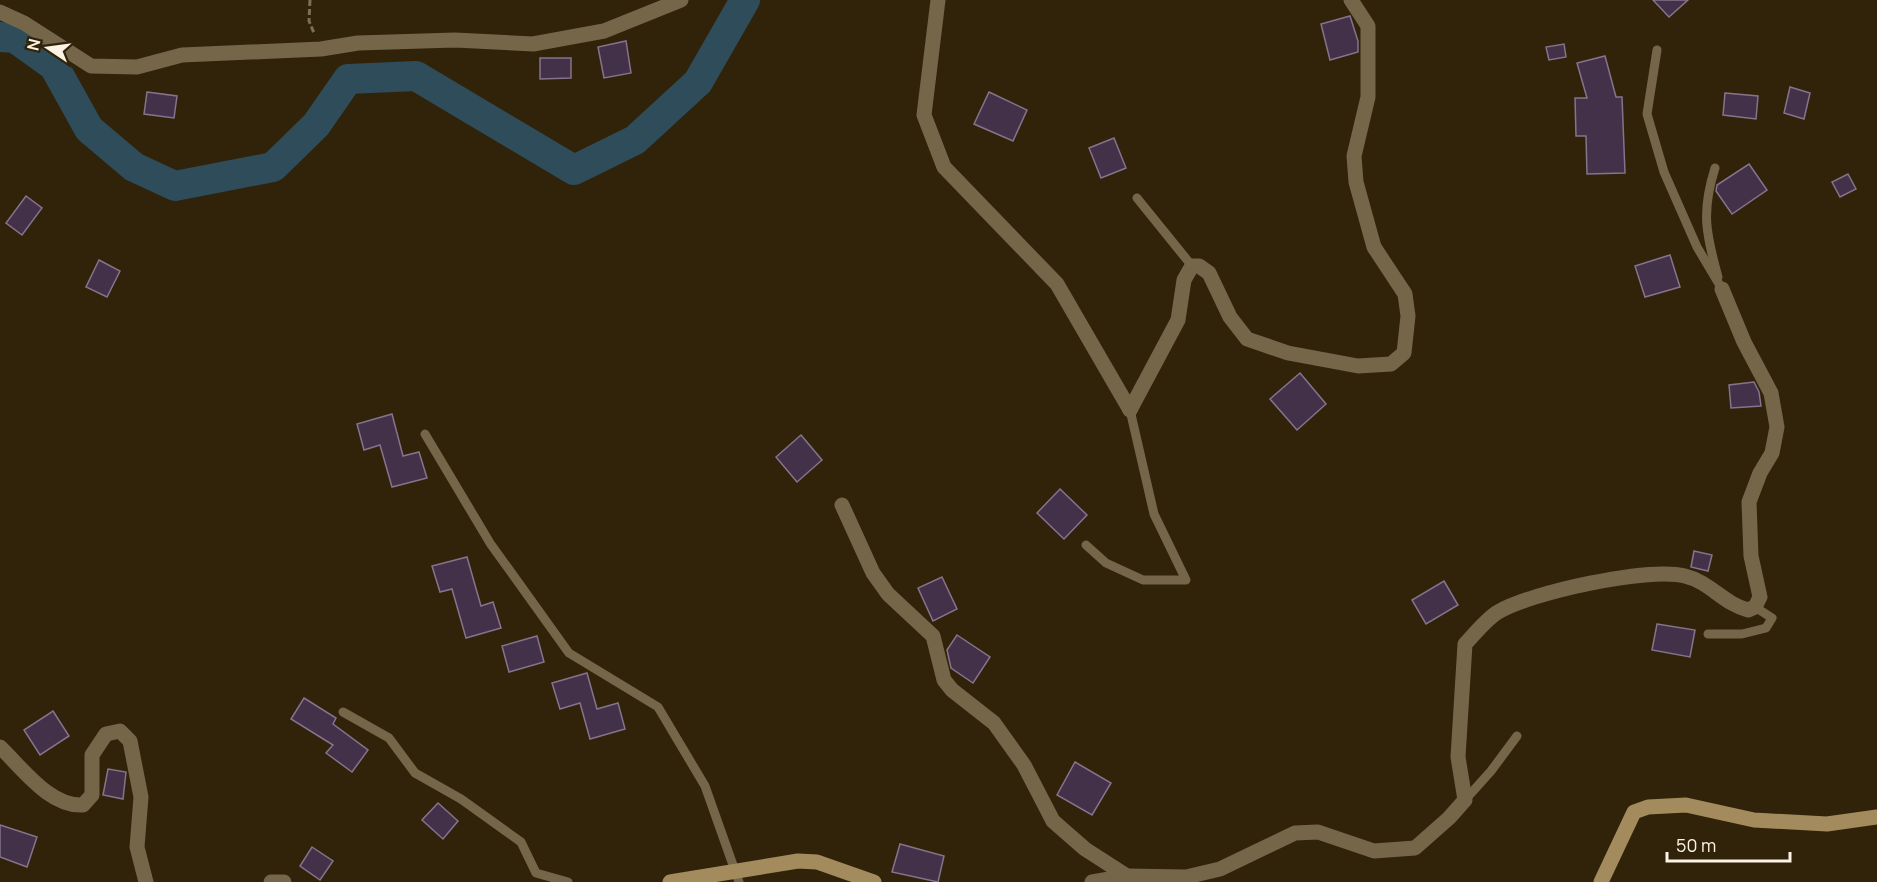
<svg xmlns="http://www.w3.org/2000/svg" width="1877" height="882" font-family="Manrope,sans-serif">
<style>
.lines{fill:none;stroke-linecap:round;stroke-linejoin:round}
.river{stroke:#2e4c59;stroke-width:30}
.building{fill:#423148;stroke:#86738c;stroke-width:1.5}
.path{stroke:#7a6f59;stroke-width:3;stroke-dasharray:6 3;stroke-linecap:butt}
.lane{stroke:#75664a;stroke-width:9}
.street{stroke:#75664a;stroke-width:15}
.secondary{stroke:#a38b5d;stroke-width:15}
</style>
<rect width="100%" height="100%" fill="#302309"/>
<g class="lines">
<path class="river" d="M0,37L15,38L54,66L89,129L134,167L175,186L273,167L316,125L348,79L416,76L574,170L635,140L698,82L745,0"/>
</g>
<g class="building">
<path d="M1653,0H1688L1669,17Z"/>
<path d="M1350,16L1358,41V52L1330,60L1321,24Z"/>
<path d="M626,41L631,73L604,78L598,47Z"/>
<path d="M1564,44L1566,57L1549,60L1546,47Z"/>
<path d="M1605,56L1616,97H1622L1625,173L1587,174L1586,136H1576L1575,98H1587L1577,63Z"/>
<path d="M540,58H571V78L540,79Z"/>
<path d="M1790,87L1810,93L1804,119L1784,113Z"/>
<path d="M147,92L177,96L174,118L144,114Z"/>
<path d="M989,92L1027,110L1013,141L974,124Z"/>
<path d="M1725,93L1758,96L1756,119L1723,115Z"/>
<path d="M1114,138L1126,168L1101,178L1089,148Z"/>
<path d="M1749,164L1767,190L1732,214L1716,191L1717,185Z"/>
<path d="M1848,174L1856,189L1840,197L1832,182Z"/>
<path d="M26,196L42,208L22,235L6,223Z"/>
<path d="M1670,255L1680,287L1645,297L1635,266Z"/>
<path d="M99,260L120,271L107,297L86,287Z"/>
<path d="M1300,373L1326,404L1297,430L1270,399Z"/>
<path d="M1754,382L1759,392L1761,406L1731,408L1729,385Z"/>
<path d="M392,414L403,456L419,452L427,478L392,487L380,445L364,450L357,424Z"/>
<path d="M801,435L822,460L797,482L776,457Z"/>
<path d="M1060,489L1087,515L1064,539L1037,513Z"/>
<path d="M1694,551L1712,555L1708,571L1691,567Z"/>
<path d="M467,557L481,606L493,602L501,628L466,638L452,589L440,592L432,566Z"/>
<path d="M942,577L957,609L933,621L918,588Z"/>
<path d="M1444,581L1458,605L1426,624L1412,600Z"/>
<path d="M1657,624L1695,630L1690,657L1652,650Z"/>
<path d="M957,635L990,657L973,683L951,668L947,650Z"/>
<path d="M537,636L544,662L509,672L502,646Z"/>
<path d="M587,673L597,709L618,703L625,729L590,739L580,703L560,709L552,683Z"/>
<path d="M304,698L336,718L333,724L368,750L352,772L326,753L333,745L291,719Z"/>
<path d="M53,711L69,736L40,755L24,730Z"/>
<path d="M1075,762L1111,783L1092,815L1057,795Z"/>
<path d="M108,769L126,772L123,799L103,795Z"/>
<path d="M438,803L458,821L443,839L422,820Z"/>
<path d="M0,825L37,837L27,867L0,857Z"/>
<path d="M900,844L944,856L938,882L892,872Z"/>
<path d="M312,847L333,861L320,880L300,866Z"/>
</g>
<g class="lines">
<path class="path" d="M310,0L309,21L314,33"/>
<g class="lane">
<path d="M1657,50L1647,114L1664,172L1697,247L1722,289"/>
<path d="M1715,168C1701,212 1706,234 1718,277"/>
<path d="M1137,198L1192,266"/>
<path d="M425,434L490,543L569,653L658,707L705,786L739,882"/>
<path d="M1086,545L1106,563L1143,580H1186L1154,514L1130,410"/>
<path d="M1708,634H1742L1766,628L1772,618L1755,607"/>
<path d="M343,712L389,738L415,773L461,799L521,842L536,873L568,882"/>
<path d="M1465,800L1491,771L1517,736"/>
</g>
<g class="street">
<path d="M938,0L924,115L944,167L1057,284L1130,410"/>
<path d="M0,12L24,23L91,66L137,67L182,55L321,49L358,43L455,40L533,44L604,31L681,0"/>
<path d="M1130,410L1178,320L1184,280L1192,266H1199L1209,273L1230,317L1247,339L1288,353L1358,366L1391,364L1404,353L1408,316L1405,294L1374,247L1356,182L1354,156L1368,97V26L1351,0"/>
<path d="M842,505L873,573L888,594L933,636L944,680L952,690L994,723L1024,765L1053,821L1085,849L1127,876"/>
<path d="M0,747C23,769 50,807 83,805L92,795V755L106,734L120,731L130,741L141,797L137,847L146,882"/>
<path d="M271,882H284"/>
<path d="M1092,882L1127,876L1186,877L1220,869L1295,833L1318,832L1374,851L1415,848L1449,818L1465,800L1458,757L1465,644C1475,634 1486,619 1498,612C1532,592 1648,567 1685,576C1710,582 1724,604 1748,610L1755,607L1760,597L1751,556L1749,502L1760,473L1772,453L1777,427L1771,393L1744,342L1722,289"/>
</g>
<g class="secondary">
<path d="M670,882L798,861L817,862L874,882"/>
<path d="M1601,882L1634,812L1648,807L1686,805L1754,820L1827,824L1877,817"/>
</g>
</g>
<g transform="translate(48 48) rotate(283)" stroke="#302309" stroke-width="4.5" paint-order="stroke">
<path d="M0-4.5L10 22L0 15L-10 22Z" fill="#fcf3e4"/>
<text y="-9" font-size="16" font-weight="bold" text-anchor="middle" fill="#fcf3e4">N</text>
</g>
<path d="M1667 852v9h123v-9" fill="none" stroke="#fcf3e4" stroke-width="3"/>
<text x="1676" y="852" font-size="18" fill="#fcf3e4" stroke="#302309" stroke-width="4.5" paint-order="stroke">50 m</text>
</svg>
